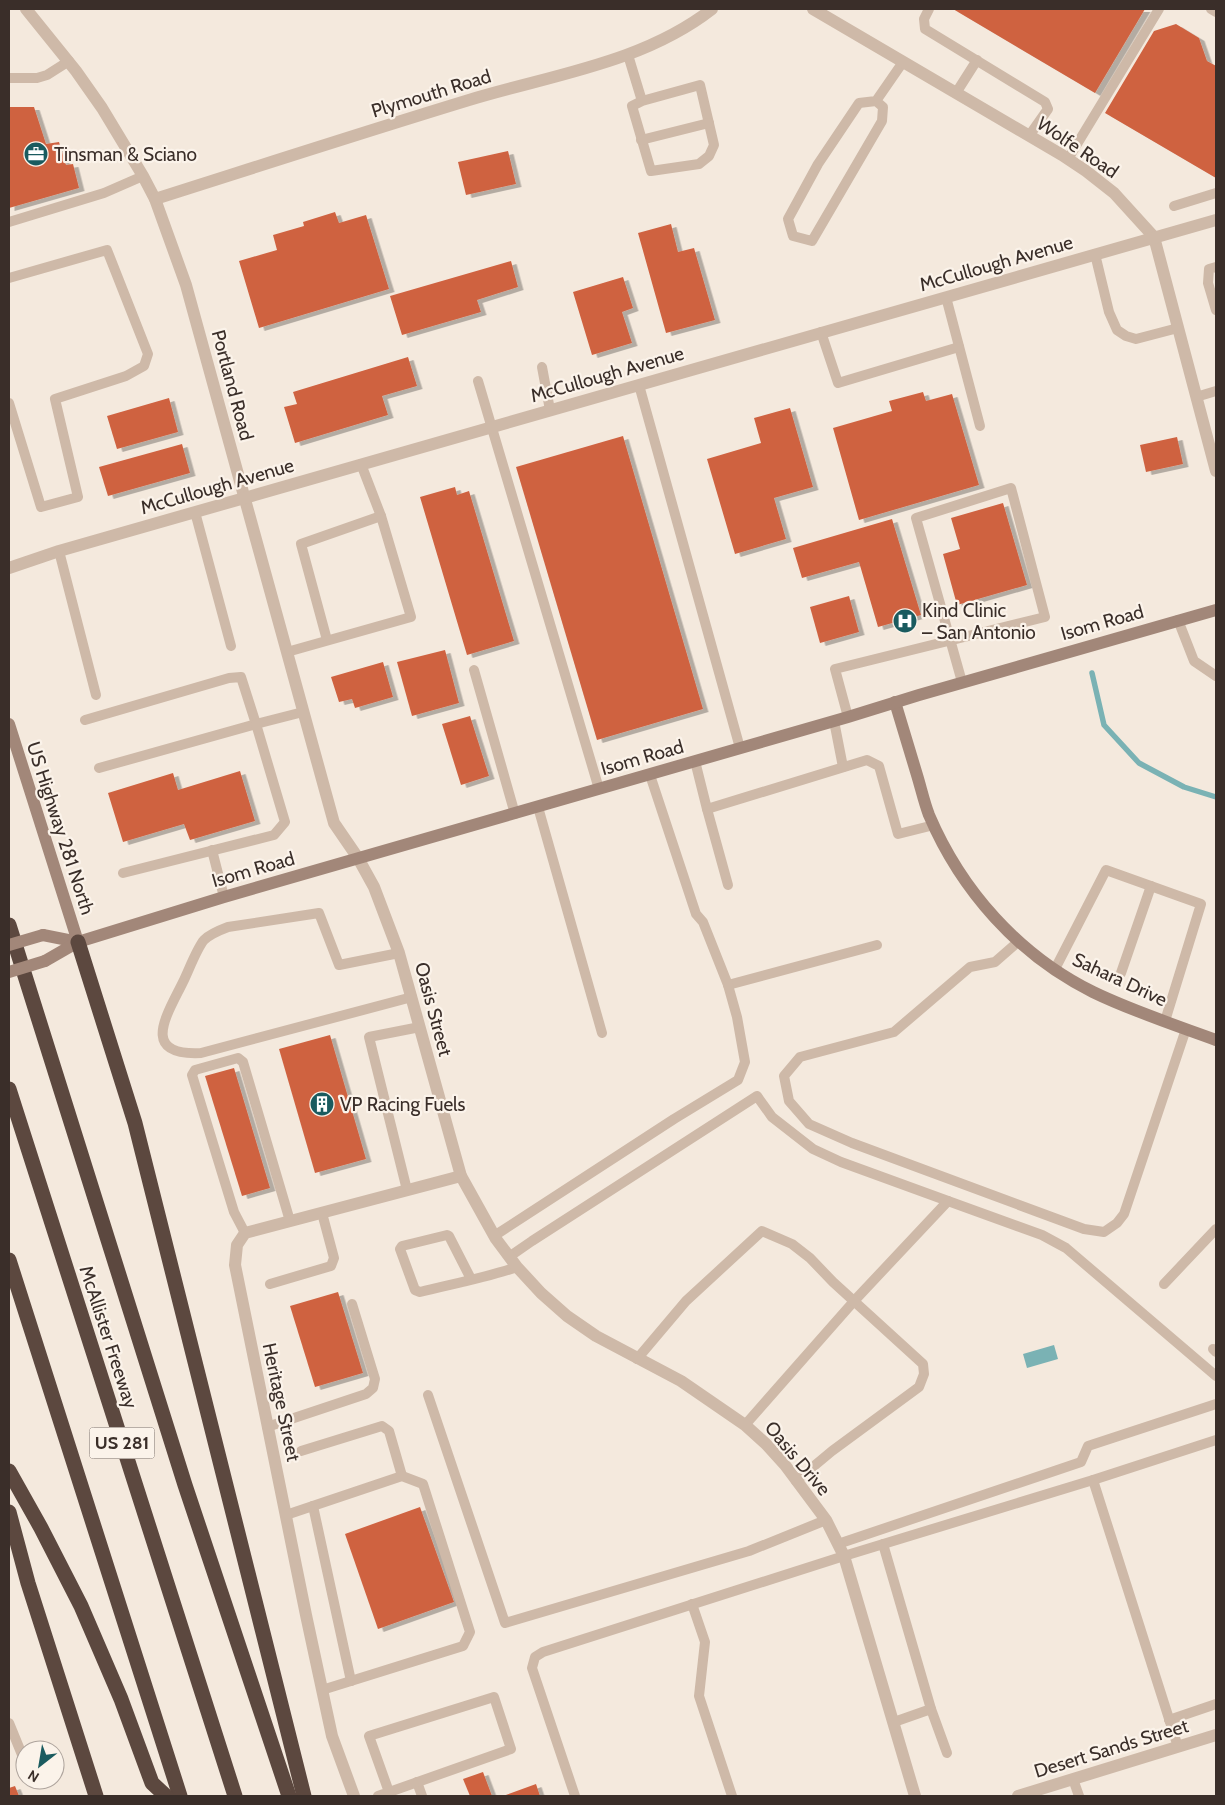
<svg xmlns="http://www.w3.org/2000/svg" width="1225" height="1805" font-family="Cabin,sans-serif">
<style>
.water{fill:#7ab2b4}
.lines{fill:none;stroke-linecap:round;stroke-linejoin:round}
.stream{stroke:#7ab2b4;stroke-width:5.5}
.building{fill:#cf6241;filter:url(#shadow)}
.lane{stroke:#ceb9a8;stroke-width:10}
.street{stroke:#ceb9a8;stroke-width:12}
.secondary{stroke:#a28779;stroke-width:12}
.highway{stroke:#5c483f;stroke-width:15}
.secondary-bridge{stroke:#a28779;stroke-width:12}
.labels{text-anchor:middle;stroke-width:4.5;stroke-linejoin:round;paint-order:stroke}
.shield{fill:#fbf3ea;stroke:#746963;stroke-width:1}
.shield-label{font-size:18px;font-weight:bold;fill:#3a2e29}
.street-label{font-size:19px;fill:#3a2e29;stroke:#fbf3ea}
.poi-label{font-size:19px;fill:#3a2e29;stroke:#fbf3ea;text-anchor:start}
</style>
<defs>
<filter id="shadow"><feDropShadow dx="5.5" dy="3" stdDeviation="0" flood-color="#0004"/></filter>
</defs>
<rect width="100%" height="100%" fill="#f4e9dd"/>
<path class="water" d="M1054,1345L1058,1359L1027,1368L1023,1354Z"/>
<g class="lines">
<path class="stream" d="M1092,673L1104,725L1139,763L1184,787L1216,797"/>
</g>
<g class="building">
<path d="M953,9H1145L1095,93Z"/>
<path d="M1176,24L1199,38L1207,61L1216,66V178L1105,113L1154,31Z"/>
<path d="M9,107H34L46,144L59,142L66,165L73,164L79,188L9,208Z"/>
<path d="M508,151L516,184L466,195L458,162Z"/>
<path d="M335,212L339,223L366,215L389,289L259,328L239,261L277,250L273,235L304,226L303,222Z"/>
<path d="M671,224L678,252L694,248L715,320L666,333L638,233Z"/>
<path d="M511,261L518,287L477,300L481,312L402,335L390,296Z"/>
<path d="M623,277L633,308L622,312L632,343L592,355L573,292Z"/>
<path d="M408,357L417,386L382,396L388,415L295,443L284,407L297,404L293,392Z"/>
<path d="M923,392L926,401L952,394L979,485L859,520L833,428L892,411L889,401Z"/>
<path d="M169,398L178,432L117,449L107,416Z"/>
<path d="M790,408L813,487L774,498L786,539L735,554L707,459L761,443L754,418Z"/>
<path d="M623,436L703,709L597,740L516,467Z"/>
<path d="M1177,437L1183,464L1146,472L1140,445Z"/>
<path d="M182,444L190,473L108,496L99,467Z"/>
<path d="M455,487L457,495L469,491L514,641L467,655L420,497Z"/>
<path d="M1003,503L1027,585L957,605L943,554L960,549L951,518Z"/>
<path d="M892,519L921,615L878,627L859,562L802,578L793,548Z"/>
<path d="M849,596L859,632L820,643L810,607Z"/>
<path d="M445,650L459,703L412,716L397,662Z"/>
<path d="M383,662L393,697L355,708L352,699L339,702L331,677Z"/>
<path d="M470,716L489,776L461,785L442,724Z"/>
<path d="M240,771L255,821L190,840L184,824L123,842L108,793L173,773L178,790Z"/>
<path d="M330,1035L366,1159L315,1173L279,1049Z"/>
<path d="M234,1068L270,1188L242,1196L205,1076Z"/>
<path d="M338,1292L363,1373L315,1387L290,1306Z"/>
<path d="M420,1507L454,1602L378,1629L345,1534Z"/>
<path d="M483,1772L492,1796H470L463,1779Z"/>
<path d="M536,1784L540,1796H503Z"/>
<path d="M15,1786L19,1796H9V1788Z"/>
</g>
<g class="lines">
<g class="lane">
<path d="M929,9L924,19L925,29L1045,102L1048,109L1029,136"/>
<path d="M1211,9L1216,12"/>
<path d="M628,55L642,101L632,106L651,171L699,164L709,156L714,145L700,85L642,101"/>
<path d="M9,78H37L47,75L69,61"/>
<path d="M956,93L977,60"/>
<path d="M876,101L883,107L882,121L812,241L793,236L788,219L818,164L859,103L876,101L903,62"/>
<path d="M641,140L709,123"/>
<path d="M1068,159L1159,9"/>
<path d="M1174,206L1216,193"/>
<path d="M9,222L104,193L143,176"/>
<path d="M1095,254L1109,312L1117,330L1126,336L1136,339L1178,328"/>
<path d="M1216,267L1209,269L1208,283L1216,310"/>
<path d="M9,278L107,250L148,354L144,366L126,376L55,399L78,497L41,507L9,403"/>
<path d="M946,297L980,426"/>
<path d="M821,332L838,383L959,347"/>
<path d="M542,367L550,410"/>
<path d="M478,381L599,789"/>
<path d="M639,385L740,748"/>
<path d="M1196,397L1216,391"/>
<path d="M195,512L231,646"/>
<path d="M59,551L96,695"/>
<path d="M1178,620L1194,661L1216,676"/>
<path d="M327,640L301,544L381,516"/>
<path d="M287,652L411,617L381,516L361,464"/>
<path d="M474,670L515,814"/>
<path d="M848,717L835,669L1045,617L1011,488L916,518L962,682"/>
<path d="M85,720L229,678L241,677L256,724L99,768"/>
<path d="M834,721L843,767"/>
<path d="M695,761L707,809L867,760L879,766L898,834L934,825"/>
<path d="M538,807L602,1033"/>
<path d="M707,809L728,885"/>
<path d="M212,850L224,897"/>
<path d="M123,873L274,835L285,822L256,724L303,712"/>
<path d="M1019,941L995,962L970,967L894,1032L800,1057L784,1076L789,1101L809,1124L852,1143L1084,1229L1104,1232L1117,1223L1124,1214L1186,1029"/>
<path d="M399,953L339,965L319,913L228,927C220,930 210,934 204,940C197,948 188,972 183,982C167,1015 139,1056 201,1053L412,997"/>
<path d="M1055,969L1106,870L1201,904L1165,1021"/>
<path d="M1121,973L1151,886"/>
<path d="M728,985L877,945"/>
<path d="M407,1190L369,1037L420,1027"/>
<path d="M948,1201L1042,1235L1066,1248L1216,1376"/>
<path d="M245,1233L234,1212L192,1075L195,1070L238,1058L243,1062L290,1221"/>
<path d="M494,1236L674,1119L738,1080L745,1062L737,1017L728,985L703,922L696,914L650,775"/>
<path d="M509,1257L532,1241L757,1096L772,1117L813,1149L841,1162L948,1201L855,1300L745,1425"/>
<path d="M471,1279L449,1236L447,1235L402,1246L400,1249L415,1290L420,1292C452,1284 485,1278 517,1267"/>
<path d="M270,1284L331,1266L334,1258L322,1213"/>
<path d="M1164,1284L1216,1229"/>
<path d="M1213,1349L1216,1352"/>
<path d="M637,1359L686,1301L762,1231L792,1244L810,1258L833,1282L923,1364L924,1374L919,1387L832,1451L796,1481"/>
<path d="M428,1395L505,1623L749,1551L826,1520"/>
<path d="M267,1427L366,1394L373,1388L375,1379L352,1304"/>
<path d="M301,1451L382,1426L389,1431L402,1476"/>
<path d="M1093,1480L1216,1440"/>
<path d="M313,1506L351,1681"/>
<path d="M286,1515L402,1476L423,1484L470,1632L463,1646L322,1690"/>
<path d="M838,1544L1081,1462L1088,1446L1216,1404"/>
<path d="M883,1544L931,1709L894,1722"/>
<path d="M692,1604L705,1642L699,1696L732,1796"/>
<path d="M931,1709L947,1753"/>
<path d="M1169,1720L1216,1704"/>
<path d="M9,1723L25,1762"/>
<path d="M1073,1779L1079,1796"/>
<path d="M417,1782L422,1796"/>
<path d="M378,1796L511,1749L494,1697L369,1736L389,1792"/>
<path d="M575,1796L532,1668L535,1657L543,1652L844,1556L1093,1480L1178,1747"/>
</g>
<g class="street">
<path d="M26,9L76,71L102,108L143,176L155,199L186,285L334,823L358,858L374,887L399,953L461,1176L496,1239L517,1267L541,1293L567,1316L596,1336L681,1381L745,1425L766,1444L785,1465L826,1520L844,1556L915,1796"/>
<path d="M813,9L1062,155L1086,171L1114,193L1154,237L1216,471"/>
<path d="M155,199C259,166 364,132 469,100C551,75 643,63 712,9"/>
<path d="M9,568L59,551L1216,220"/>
<path d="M354,1796L332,1736L306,1615L235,1265L237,1245L245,1233L461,1176"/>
<path d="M1018,1796L1216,1735"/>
</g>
<g class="secondary">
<path d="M895,702C902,726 910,751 917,775C921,788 924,802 929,815C961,890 1018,955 1093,992C1132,1011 1175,1025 1216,1040"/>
<path d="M9,724L78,942"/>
<path d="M43,935L78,942"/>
<path d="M45,961L78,942L224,897L848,717L919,695L1216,610"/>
</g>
<g class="highway">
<path d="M9,925L185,1485L289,1796"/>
<path d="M78,942L135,1123L304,1796"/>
<path d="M9,1089L235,1796"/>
<path d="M9,1260L180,1796"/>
<path d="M9,1471L41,1528L81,1606L121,1699L152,1783L166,1796"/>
<path d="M9,1512L28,1583L96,1796"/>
</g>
<g class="secondary-bridge">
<path d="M9,945L43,935"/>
<path d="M9,972L45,961"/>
</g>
</g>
<defs>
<symbol id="office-disc" viewBox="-11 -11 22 22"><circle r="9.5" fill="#1a5b5f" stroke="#fbf3ea"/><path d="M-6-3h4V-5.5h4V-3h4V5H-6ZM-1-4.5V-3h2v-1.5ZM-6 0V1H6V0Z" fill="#fff"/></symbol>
<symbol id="hospital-disc" viewBox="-11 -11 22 22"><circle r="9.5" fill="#1a5b5f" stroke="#fbf3ea"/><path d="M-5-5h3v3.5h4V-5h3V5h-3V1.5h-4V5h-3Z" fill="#fff"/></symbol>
<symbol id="building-disc" viewBox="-11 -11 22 22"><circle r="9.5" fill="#1a5b5f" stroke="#fbf3ea"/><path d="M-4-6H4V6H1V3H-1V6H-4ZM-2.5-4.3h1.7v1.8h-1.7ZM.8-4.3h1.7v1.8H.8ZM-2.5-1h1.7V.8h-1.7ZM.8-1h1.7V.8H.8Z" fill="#fff"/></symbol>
</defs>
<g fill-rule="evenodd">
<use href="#office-disc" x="22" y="140" width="28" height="28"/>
<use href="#hospital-disc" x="891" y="607" width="28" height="28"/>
<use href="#building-disc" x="308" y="1090" width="28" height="28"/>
</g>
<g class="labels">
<rect class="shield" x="89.5" y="1427.5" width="65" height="31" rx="4"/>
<g class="shield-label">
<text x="122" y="1449">US 281</text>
</g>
<g class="street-label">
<text transform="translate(431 93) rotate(-17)" y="7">Plymouth Road</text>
<text transform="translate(1078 147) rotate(34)" y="7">Wolfe Road</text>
<text transform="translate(996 263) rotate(-16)" y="7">McCullough Avenue</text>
<text transform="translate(607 374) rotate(-16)" y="7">McCullough Avenue</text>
<text transform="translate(233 385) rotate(75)" y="7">Portland Road</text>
<text transform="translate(217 486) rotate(-16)" y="7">McCullough Avenue</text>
<text transform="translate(1102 622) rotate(-16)" y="7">Isom Road</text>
<text transform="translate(642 757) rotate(-16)" y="7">Isom Road</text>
<text transform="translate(61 828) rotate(72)" y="7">US Highway 281 North</text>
<text transform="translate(253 869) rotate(-16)" y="7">Isom Road</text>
<text transform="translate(1120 979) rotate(25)" y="7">Sahara Drive</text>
<text transform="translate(434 1009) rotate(75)" y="7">Oasis Street</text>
<text transform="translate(109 1337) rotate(72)" y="7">McAllister Freeway</text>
<text transform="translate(282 1402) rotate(78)" y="7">Heritage Street</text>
<text transform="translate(798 1458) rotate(50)" y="7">Oasis Drive</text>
<text transform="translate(1111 1748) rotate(-17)" y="7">Desert Sands Street</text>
</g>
<g class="poi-label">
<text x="54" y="161">Tinsman &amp; Sciano</text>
<text x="922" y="617">Kind Clinic<tspan x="922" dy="22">– San Antonio</tspan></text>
<text x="340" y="1111">VP Racing Fuels</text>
</g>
</g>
<rect width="1225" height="1805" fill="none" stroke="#3a2e29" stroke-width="20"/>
<g transform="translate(40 1765) rotate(211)"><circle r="24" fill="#fbf3ea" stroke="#aea49d"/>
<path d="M0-4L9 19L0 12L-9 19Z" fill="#1a5b5f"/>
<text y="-8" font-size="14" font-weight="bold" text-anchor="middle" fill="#3a2e29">N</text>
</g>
</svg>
